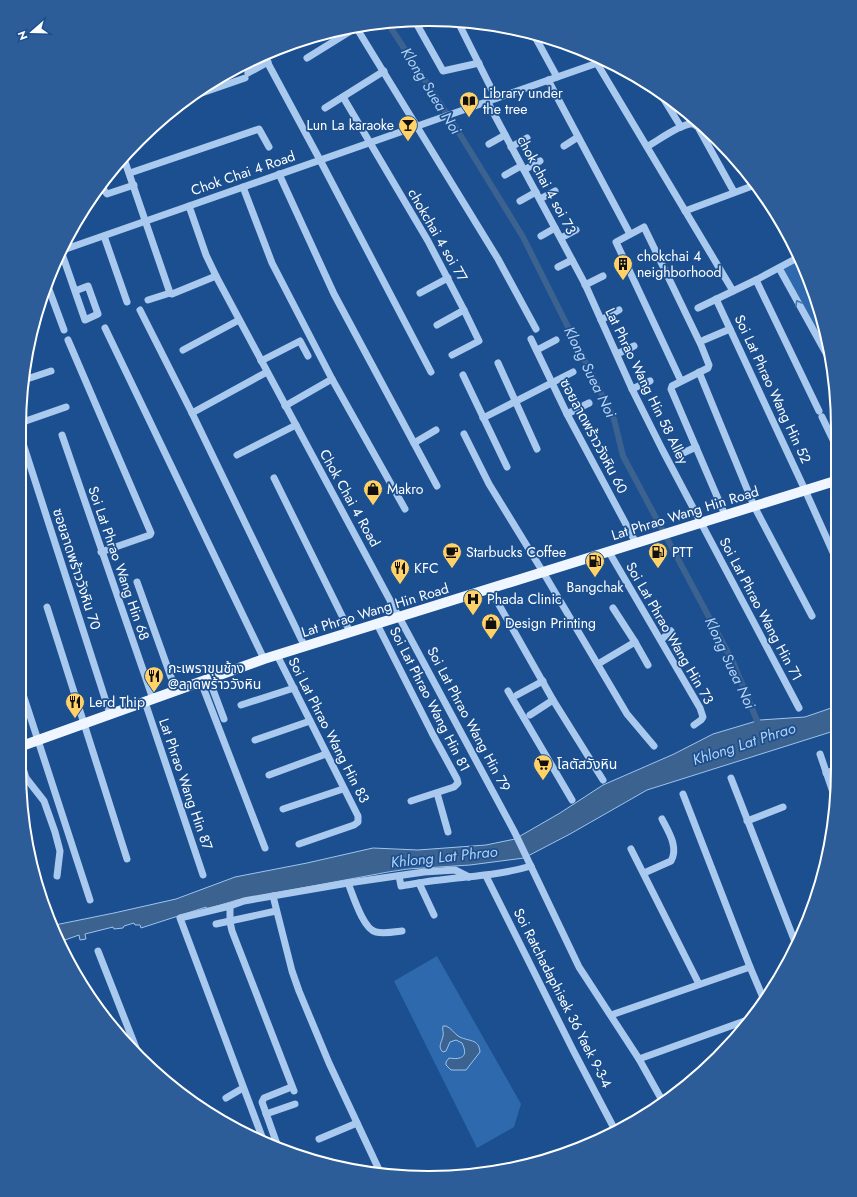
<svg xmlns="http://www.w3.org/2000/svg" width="857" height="1197" font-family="Jost,'Noto Sans Thai',sans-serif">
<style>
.green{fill:#2e69ad}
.water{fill:#3c6290;stroke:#9cc4f0}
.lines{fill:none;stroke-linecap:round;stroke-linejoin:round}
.canal{stroke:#3c6290;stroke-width:6}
.minor{stroke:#a9c9ee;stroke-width:7}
.major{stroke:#f0f6ff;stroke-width:10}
.oneway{stroke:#4674ac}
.labels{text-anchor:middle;stroke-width:3.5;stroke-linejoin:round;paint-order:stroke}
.poi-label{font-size:14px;fill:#fff;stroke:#1b4f8f;text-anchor:start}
.street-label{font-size:14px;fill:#fff;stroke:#1b4f8f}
.water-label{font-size:15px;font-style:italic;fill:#b5d3f5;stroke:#1b4f8f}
.rim{fill:none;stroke:#fff;stroke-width:2}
</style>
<rect width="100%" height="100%" fill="#1b4f8f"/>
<g class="green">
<path d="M800,258L807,272L829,355L783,270L785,266Z"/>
<path d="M437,956L521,1104L514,1127L477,1148L394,981Z"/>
</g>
<g class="water">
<path d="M837,706V730L647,790L570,834L524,858L470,865L408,869L388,872L237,900L207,909L206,907L141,928L140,925H135L134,923L124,926L123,928L114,929L113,927L85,934L86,939L80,940L79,935L62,941L59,939L58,940L50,926L114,913L176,899L235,877L307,863L373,848L418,850L486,845L515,839L560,813L603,785L674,754L713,734L760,720L805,717Z"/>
<path d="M443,1026H446C451,1028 454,1033 458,1036C468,1042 479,1038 480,1052L466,1070H451L446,1065V1062L449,1058C461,1060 469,1057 462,1043L456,1040L450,1042L446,1051L443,1052C437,1047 442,1042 443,1036C444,1033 442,1030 443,1026Z"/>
</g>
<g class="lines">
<path class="canal" d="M387,22L456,128L523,237L614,419L623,456L733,662L760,728"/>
<g class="minor">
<path d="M457,20L496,98"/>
<path d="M415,21L443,71L479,63"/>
<path d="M480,25L481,24"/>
<path d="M356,27L498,259L536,329"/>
<path d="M533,33L557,77"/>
<path d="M592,55L733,291"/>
<path d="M264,56L320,160L431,372"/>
<path d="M307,58L357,27"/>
<path d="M606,60L189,206L206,255L217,278L515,833L579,967L639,1059L663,1102"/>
<path d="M248,73L268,62"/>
<path d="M548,80L630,234"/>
<path d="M660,93L681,127"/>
<path d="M193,96L245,78"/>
<path d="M343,97L428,241L464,310L479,341L452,355"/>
<path d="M487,101L585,284L632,389L662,449L799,708"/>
<path d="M325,108L384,71"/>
<path d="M489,144L505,135"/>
<path d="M564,146L578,137"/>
<path d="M648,146C659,140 677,126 690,124C693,123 695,125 698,127L734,192"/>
<path d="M511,147L527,138"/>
<path d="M123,156L170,293L172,294L216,276"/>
<path d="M524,170L540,161"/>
<path d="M130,173L259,129L269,147"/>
<path d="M279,174L334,294L437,486"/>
<path d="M505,175L521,166"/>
<path d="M101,186L107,194L134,185"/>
<path d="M243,187L272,263L332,379L405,509"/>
<path d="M540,199L555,191"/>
<path d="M520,201L536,192"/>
<path d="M685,211L755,185"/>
<path d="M104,236L127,302"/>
<path d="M541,236L555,228"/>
<path d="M561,238L576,230"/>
<path d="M60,251L189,206"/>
<path d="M61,251L85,320L98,314L88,286L75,291"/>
<path d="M558,267L572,260"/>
<path d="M779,268L831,362"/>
<path d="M756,280L819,411"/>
<path d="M47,284L64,330"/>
<path d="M585,285L603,276"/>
<path d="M420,293L448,278"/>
<path d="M716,299L805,490L836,559"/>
<path d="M148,300L170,293"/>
<path d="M698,308L756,280L799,257"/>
<path d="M140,310L192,413L305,647"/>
<path d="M601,320L619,310"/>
<path d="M437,325L464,310"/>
<path d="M105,328L264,659"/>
<path d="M531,339L567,414L636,543"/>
<path d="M68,340L151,533L150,535L101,552"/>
<path d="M704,340L730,329"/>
<path d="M183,350L239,320"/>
<path d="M537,350L556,340"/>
<path d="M617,354L634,346"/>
<path d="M261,361L300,341L308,356"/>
<path d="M498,363L537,449"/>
<path d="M699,372L754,506L812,616"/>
<path d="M463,375L507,467"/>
<path d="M24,380L51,371"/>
<path d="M681,381L616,242L644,227L701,345L709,365L708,368L672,386L671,389L725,515"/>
<path d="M632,389L650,381"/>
<path d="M285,406L332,379"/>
<path d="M192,413L267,372"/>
<path d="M567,414L589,403"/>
<path d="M822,417L835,444"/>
<path d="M483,418L573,372"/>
<path d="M20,423L66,407"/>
<path d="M19,431L110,714"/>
<path d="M464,434L489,484L543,572L627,714L654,746"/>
<path d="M62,435L153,699"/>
<path d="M414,443L436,430"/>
<path d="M681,454L696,447"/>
<path d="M237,455L296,425"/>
<path d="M274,478L350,632"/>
<path d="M609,552L700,708L703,717L701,720L694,725"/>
<path d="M137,582L176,691"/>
<path d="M490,589L553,700L603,780"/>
<path d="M47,607L127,859"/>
<path d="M613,608L635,642"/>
<path d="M377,624L432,733L457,779L458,783L454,787L411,801"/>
<path d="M661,640L671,631"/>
<path d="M277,655L358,816V822L354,825L299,844"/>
<path d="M598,664L635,642L648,665"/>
<path d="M209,679L224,719"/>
<path d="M19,682L90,900"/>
<path d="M201,682L265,848"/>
<path d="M508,691L572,800"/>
<path d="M517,695L543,681"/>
<path d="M145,702L203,875"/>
<path d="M241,705L294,688"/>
<path d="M530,715L553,700"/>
<path d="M255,740L310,721"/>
<path d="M820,754L836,801"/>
<path d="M19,755L26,778L44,801L55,832L60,851L57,876"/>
<path d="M826,773L837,769"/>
<path d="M269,775L326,754"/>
<path d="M731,778L797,947"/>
<path d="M437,793L448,832"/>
<path d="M683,794L750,967L764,1000"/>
<path d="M283,809L343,789"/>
<path d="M747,821L783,807"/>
<path d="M631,849L699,984"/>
<path d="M644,873L671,861C679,847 668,831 662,819"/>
<path d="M399,876L401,886C414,884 427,881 440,880C471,876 501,875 531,866"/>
<path d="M486,876L573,1050L616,1132"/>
<path d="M348,883C353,895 363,929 376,932C384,934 394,932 402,931"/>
<path d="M419,883L434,915"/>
<path d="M273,896L292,971L299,991L329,1063L381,1174"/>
<path d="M230,906V922L232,931L294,1091"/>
<path d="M216,924L276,911"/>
<path d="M98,951L138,1053"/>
<path d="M611,1015L750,967"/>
<path d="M639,1059L753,1018"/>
<path d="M226,1098L243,1088"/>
<path d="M266,1114L295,1104"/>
<path d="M319,1139L357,1123"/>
<path d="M264,1142L180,918L230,906L244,901L348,883L424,872L455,870L469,877"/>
<path d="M278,1147L262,1102L264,1098L289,1088"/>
</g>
<path class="major" d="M19,747L264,659L835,481"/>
</g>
<defs><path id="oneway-chevron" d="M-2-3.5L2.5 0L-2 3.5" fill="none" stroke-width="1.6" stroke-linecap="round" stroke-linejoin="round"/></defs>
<use class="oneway" href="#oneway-chevron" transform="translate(798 303) rotate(-119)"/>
<defs>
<symbol id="library-pin" viewBox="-11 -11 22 30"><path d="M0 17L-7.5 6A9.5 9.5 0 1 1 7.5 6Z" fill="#ffd166" stroke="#1b4f8f"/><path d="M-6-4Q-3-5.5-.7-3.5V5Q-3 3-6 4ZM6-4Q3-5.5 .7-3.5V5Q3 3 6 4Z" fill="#111"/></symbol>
<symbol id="bar-pin" viewBox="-11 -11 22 30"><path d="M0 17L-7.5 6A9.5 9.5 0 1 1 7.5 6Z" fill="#ffd166" stroke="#1b4f8f"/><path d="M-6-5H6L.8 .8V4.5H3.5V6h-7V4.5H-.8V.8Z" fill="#111"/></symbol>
<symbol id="building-pin" viewBox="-11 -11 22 30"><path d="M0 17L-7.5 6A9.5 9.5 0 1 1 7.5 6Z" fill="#ffd166" stroke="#1b4f8f"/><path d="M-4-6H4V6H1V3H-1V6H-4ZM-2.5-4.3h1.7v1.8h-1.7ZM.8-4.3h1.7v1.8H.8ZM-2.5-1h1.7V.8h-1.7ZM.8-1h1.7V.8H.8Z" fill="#111"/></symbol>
<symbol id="shop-pin" viewBox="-11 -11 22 30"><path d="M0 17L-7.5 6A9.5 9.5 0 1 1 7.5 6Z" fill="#ffd166" stroke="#1b4f8f"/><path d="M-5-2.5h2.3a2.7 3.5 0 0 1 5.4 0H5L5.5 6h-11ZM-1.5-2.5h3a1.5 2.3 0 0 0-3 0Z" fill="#111"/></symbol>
<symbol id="cafe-pin" viewBox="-11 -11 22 30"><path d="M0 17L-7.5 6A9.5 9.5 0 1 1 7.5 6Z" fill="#ffd166" stroke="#1b4f8f"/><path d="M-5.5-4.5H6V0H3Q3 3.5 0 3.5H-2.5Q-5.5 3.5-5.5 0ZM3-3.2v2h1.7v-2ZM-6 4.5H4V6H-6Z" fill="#111"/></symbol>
<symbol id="fuel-pin" viewBox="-11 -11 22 30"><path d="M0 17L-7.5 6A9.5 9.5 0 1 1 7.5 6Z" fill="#ffd166" stroke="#1b4f8f"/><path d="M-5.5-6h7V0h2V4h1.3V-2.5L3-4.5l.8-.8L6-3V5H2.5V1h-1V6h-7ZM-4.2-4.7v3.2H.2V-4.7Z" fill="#111"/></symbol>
<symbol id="restaurant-pin" viewBox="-11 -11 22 30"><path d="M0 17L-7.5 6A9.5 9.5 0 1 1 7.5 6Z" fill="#ffd166" stroke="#1b4f8f"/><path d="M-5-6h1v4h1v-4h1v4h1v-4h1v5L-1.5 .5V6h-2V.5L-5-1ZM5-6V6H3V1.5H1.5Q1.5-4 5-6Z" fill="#111"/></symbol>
<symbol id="hospital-pin" viewBox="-11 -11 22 30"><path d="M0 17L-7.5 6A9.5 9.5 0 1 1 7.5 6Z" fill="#ffd166" stroke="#1b4f8f"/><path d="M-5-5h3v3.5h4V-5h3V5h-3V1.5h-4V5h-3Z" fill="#111"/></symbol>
<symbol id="supermarket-pin" viewBox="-11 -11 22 30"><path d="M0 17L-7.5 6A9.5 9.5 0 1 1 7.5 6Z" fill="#ffd166" stroke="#1b4f8f"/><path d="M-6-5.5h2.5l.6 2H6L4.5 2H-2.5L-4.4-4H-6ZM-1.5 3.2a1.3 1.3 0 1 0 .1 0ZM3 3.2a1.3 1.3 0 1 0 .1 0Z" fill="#111"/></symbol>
</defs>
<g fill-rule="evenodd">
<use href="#library-pin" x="458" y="90" width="22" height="30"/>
<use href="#bar-pin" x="397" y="114" width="22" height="30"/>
<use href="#building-pin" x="612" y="253" width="22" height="30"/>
<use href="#shop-pin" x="362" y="478" width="22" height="30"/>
<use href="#cafe-pin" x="441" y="541" width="22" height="30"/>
<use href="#fuel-pin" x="647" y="541" width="22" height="30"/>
<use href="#fuel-pin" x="584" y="550" width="22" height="30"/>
<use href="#restaurant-pin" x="389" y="557" width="22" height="30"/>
<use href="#hospital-pin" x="462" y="588" width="22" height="30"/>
<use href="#shop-pin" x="480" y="612" width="22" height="30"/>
<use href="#restaurant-pin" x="143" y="665" width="22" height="30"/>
<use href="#restaurant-pin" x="64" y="691" width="22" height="30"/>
<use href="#supermarket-pin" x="532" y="753" width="22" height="30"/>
</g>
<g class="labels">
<g class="poi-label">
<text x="483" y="98">Library under<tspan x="483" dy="16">the tree</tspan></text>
<text x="394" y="130" text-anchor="end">Lun La karaoke</text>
<text x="637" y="261">chokchai 4<tspan x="637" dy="16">neighborhood</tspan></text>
<text x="387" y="494">Makro</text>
<text x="466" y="557">Starbucks Coffee</text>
<text x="672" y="557">PTT</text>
<text x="414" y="573">KFC</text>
<text x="595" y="592" text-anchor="middle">Bangchak</text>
<text x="487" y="604">Phada Clinic</text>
<text x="505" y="628">Design Printing</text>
<text x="168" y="673">กะเพราขุนช้าง<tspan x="168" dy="16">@ลาดพร้าววังหิน</tspan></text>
<text x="89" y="707">Lerd Thip</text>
<text x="557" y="769">โลตัสวังหิน</text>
</g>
<g class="street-label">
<text transform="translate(243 173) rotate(-19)" y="5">Chok Chai 4 Road</text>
<text transform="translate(547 185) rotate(62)" y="5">chok chai 4 soi 73</text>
<text transform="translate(438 235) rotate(60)" y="5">chokchai 4 soi 77</text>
<text transform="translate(647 386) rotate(64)" y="5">Lat Phrao Wang Hin 58 Alley</text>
<text transform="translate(773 389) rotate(65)" y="5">Soi Lat Phrao Wang Hin 52</text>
<text transform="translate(594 436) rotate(62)" y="5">ซอยลาดพร้าววังหิน 60</text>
<text transform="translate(350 498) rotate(61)" y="5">Chok Chai 4 Road</text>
<text transform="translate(685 513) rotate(-17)" y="5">Lat Phrao Wang Hin Road</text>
<text transform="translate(119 563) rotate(71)" y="5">Soi Lat Phrao Wang Hin 68</text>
<text transform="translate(77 569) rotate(72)" y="5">ซอยลาดพร้าววังหิน 70</text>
<text transform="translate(761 609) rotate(62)" y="5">Soi Lat Phrao Wang Hin 71</text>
<text transform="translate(375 610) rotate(-17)" y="5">Lat Phrao Wang Hin Road</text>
<text transform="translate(670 633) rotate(60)" y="5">Soi Lat Phrao Wang Hin 73</text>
<text transform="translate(430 699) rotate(63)" y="5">Soi Lat Phrao Wang Hin 81</text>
<text transform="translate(469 719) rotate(62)" y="5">Soi Lat Phrao Wang Hin 79</text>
<text transform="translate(329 730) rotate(63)" y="5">Soi Lat Phrao Wang Hin 83</text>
<text transform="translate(186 784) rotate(71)" y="5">Lat Phrao Wang Hin 87</text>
<text transform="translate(563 998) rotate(63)" y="5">Soi Ratchadaphisek 36 Yaek 9-3-4</text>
</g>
<g class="water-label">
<text transform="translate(431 91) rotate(58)" y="5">Klong Suea Noi</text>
<text transform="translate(590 372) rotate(64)" y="5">Klong Suea Noi</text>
<text transform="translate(730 663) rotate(65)" y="5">Klong Suea Noi</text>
<text transform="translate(744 744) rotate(-18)" y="5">Khlong Lat Phrao</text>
<text transform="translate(444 857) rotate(-6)" y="5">Khlong Lat Phrao</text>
</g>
</g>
<path d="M0 0H857V1197H0ZM428 26H429A402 402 0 0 1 831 428V769A402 402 0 0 1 429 1171H428A402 402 0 0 1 26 769V428A402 402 0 0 1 428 26Z" fill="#2d5d98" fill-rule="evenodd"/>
<path class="rim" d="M428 26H429A402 402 0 0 1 831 428V769A402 402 0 0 1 429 1171H428A402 402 0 0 1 26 769V428A402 402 0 0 1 428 26Z"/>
<g transform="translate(32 32) rotate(250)" stroke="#1b4f8f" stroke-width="3" paint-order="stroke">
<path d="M0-3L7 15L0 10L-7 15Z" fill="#ffffff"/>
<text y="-6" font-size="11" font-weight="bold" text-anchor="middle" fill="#ffffff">N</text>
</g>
</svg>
